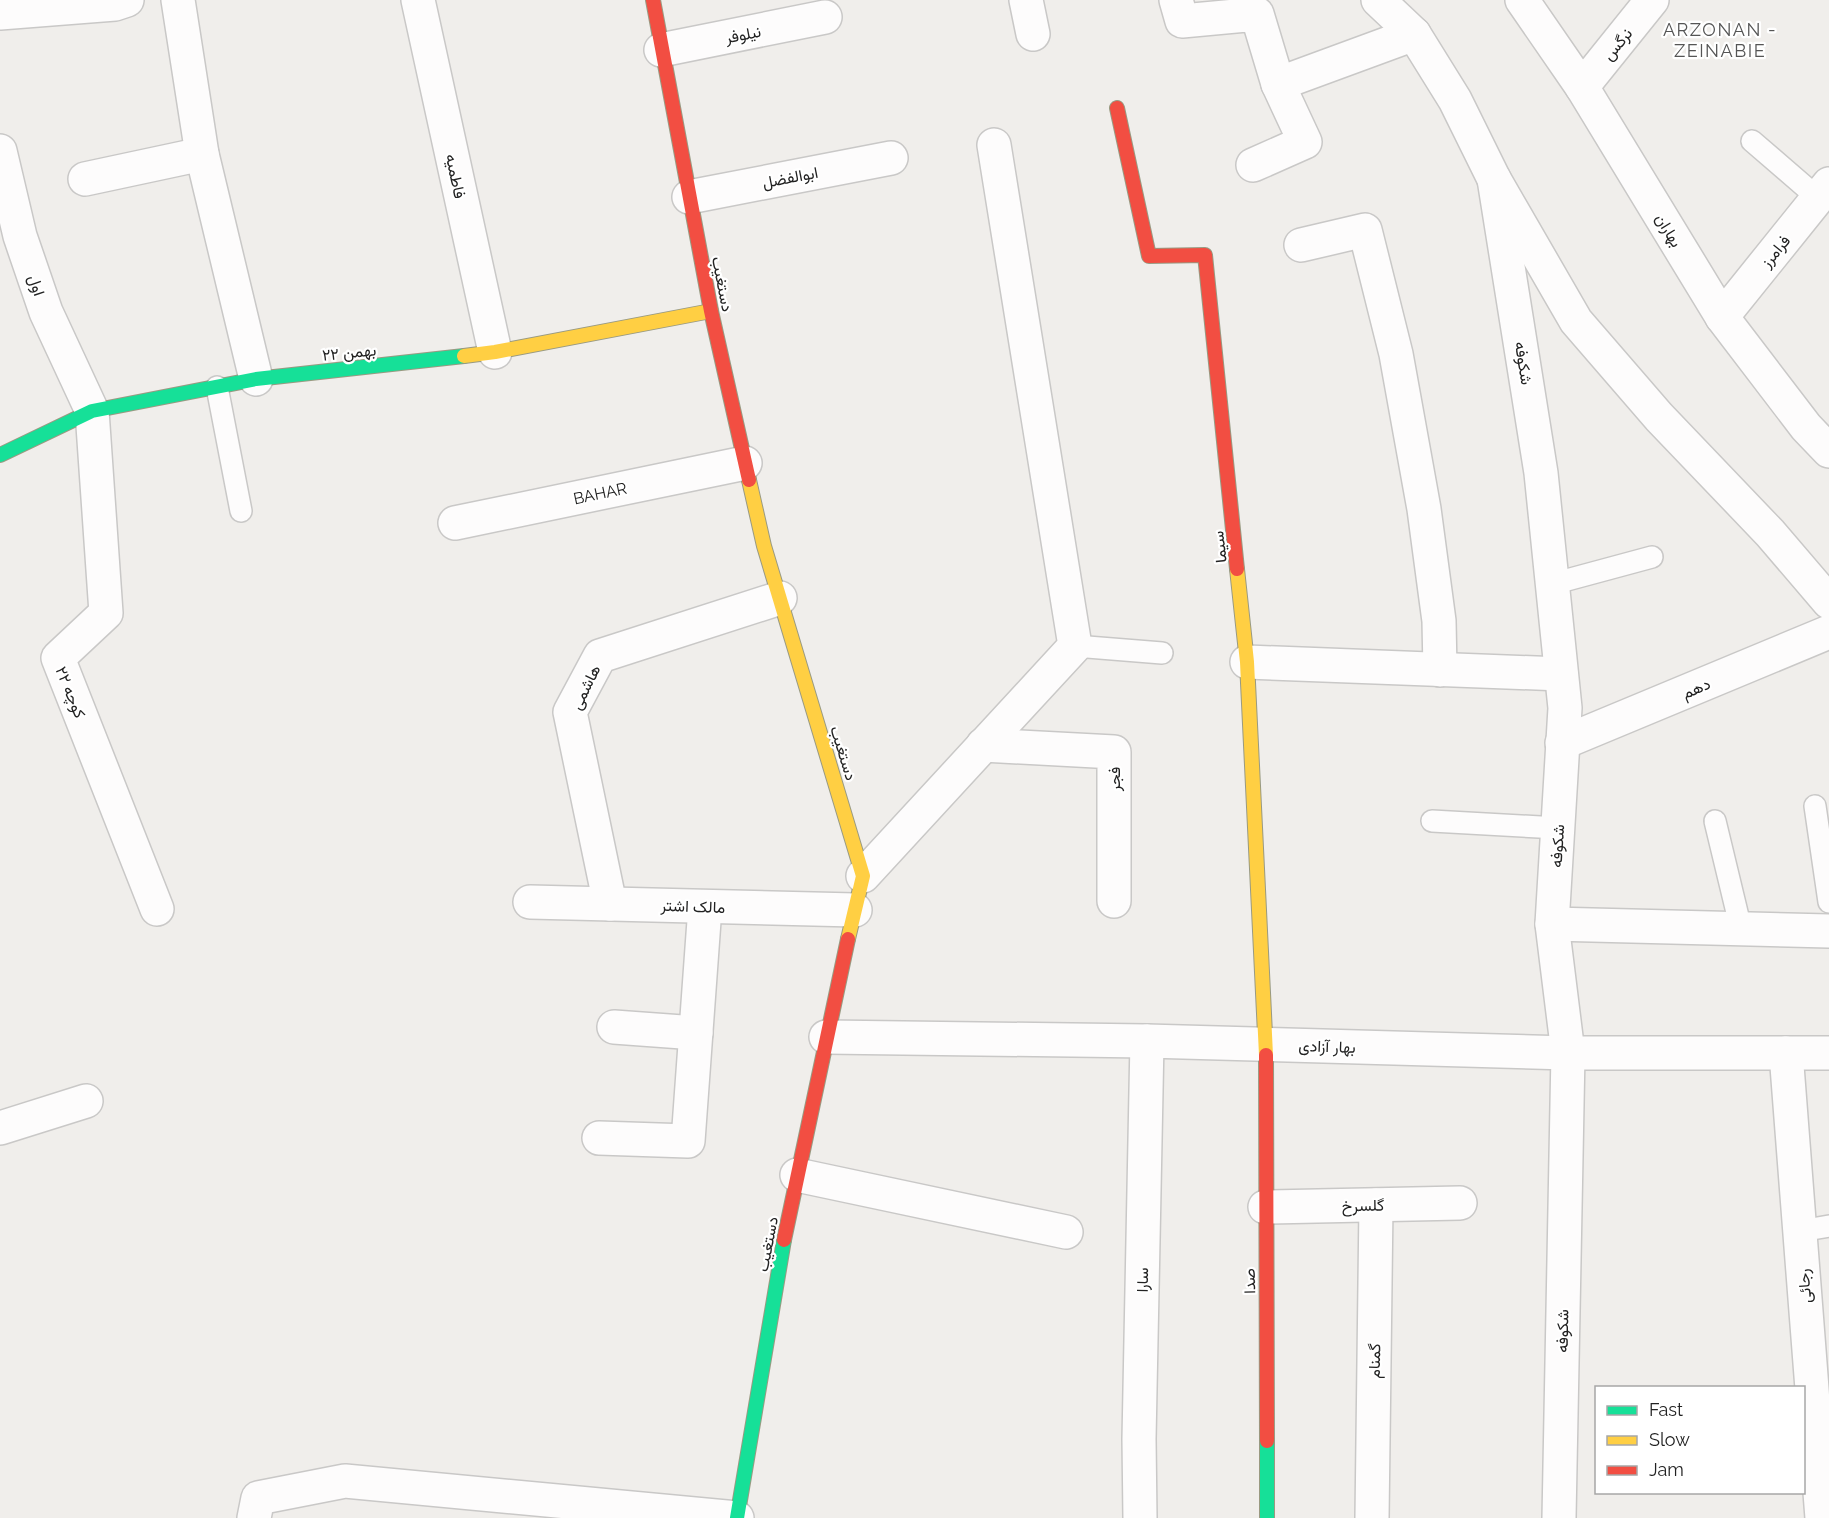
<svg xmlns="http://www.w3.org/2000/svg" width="1829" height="1518" font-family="Raleway,Vazirmatn,sans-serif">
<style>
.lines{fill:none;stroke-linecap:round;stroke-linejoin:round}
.lane-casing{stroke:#c9c8c7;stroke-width:24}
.street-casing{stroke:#c9c8c7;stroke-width:36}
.fast-casing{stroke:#999a82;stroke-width:16}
.slow-casing{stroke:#999a82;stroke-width:16}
.jam-casing{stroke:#999a82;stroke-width:16}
.lane{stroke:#fdfcfc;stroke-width:21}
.street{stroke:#fdfcfc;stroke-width:33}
.fast{stroke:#16e098;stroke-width:14}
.slow{stroke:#ffcf43;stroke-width:14}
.jam{stroke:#f24e42;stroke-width:14}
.labels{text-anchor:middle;stroke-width:4.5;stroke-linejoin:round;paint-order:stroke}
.street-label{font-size:16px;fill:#222;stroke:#fff}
.neighbourhood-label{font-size:18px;letter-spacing:1.5px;fill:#555;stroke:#fff}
</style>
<rect width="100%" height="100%" fill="#f0eeeb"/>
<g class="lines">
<defs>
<g id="lane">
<path d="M1752,141L1818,198"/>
<path d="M217,387L241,511"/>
<path d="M1552,584L1652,557"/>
<path d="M1075,646L1162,653"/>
<path d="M1815,806L1829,902"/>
<path d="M1432,821L1558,828"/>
<path d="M1715,821L1741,929"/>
<path d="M1800,1231L1829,1226"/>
</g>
<g id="street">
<path d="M178,0L202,154L256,379"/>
<path d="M418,0L495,352"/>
<path d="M1026,0L1033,34"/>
<path d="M1176,0L1182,21L1257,14L1278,84L1305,142L1253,165"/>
<path d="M1378,0L1414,34L1455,100L1494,179L1576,321L1659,417L1770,533L1829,602"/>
<path d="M1522,0L1582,87L1722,317L1806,427L1829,451"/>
<path d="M0,13L115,4L127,0"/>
<path d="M661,50L825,17"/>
<path d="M1278,84L1414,34"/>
<path d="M1582,87L1652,0"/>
<path d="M0,151L20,236L46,312L92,411L106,613L58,658L157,909"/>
<path d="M85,179L202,154"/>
<path d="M1494,179L1541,473L1565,708L1552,924L1568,1053L1559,1518"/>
<path d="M689,197L891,158"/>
<path d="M1301,245L1365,230L1396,354L1424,509L1439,621L1440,670"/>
<path d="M1722,317L1829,184"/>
<path d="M455,523L745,463"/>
<path d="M1247,662L1561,674"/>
<path d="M1562,743L1829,632"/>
<path d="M983,745L1114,752V901"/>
<path d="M863,876L1075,646L994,145"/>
<path d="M530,902L855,910"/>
<path d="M610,904L570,712L600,656L780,598"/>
<path d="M1552,924L1829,931"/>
<path d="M614,1027L696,1033"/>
<path d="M826,1037L1147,1041L1568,1053H1829"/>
<path d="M1786,1053L1822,1518"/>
<path d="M0,1128L86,1101"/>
<path d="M599,1138L688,1141L705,907"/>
<path d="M797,1175L1066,1232"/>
<path d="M1265,1207L1460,1203"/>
<path d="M254,1518L258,1498L345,1481L737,1518"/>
<path d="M1140,1518L1139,1439L1147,1041"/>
<path d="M1372,1518L1376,1205"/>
</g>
<g id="fast">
<path d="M0,455L92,411L256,379L464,356"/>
<path d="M1267,1441V1518"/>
<path d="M737,1518L784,1240"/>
</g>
<g id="slow">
<path d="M464,356L495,352L711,311"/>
<path d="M749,480L764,546L863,876L848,939"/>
<path d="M1237,569L1247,662L1266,1055"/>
</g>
<g id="jam">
<path d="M653,0L711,311L749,480"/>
<path d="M1117,108L1149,256L1205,255L1237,569"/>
<path d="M1266,1055L1267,1441"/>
<path d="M784,1240L848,939"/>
</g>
</defs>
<use href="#lane" class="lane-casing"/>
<use href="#street" class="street-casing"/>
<use href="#fast" class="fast-casing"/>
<use href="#slow" class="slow-casing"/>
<use href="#jam" class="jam-casing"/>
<use href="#lane" class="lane"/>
<use href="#street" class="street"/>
<use href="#fast" class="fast"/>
<use href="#slow" class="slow"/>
<use href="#jam" class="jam"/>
</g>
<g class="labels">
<g class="street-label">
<text transform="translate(743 34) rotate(-11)" y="6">نیلوفر</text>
<text transform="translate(1617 44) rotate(-51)" y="6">نرگس</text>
<text transform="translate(456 176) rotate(78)" y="6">فاطمیه</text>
<text transform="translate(790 177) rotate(-11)" y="6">ابوالفضل</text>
<text transform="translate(1669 230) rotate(59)" y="6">بهاران</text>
<text transform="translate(1775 251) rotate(-51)" y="6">فرامرز</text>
<text transform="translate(723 284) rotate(79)" y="6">دستغیب</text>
<text transform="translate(37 285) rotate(71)" y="6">اول</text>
<text transform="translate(349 352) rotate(-6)" y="6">۲۲ بهمن</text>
<text transform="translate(1524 363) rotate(81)" y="6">شکوفه</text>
<text transform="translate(600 493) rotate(-12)" y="6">BAHAR</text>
<text transform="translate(1219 547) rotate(-96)" y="6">سیما</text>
<text transform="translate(585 687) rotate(-64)" y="6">هاشمی</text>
<text transform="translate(1696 688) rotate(-23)" y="6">دهم</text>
<text transform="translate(71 692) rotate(68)" y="6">کوچه ۲۲</text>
<text transform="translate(844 753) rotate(73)" y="6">دستغیب</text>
<text transform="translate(1114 779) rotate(-90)" y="6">فجر</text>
<text transform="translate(1557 846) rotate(-86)" y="6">شکوفه</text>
<text transform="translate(693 906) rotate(2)" y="6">مالک اشتر</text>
<text transform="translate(1327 1046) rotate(2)" y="6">بهار آزادی</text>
<text transform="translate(1363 1205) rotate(-1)" y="6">گلسرخ</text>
<text transform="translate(767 1244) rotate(-79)" y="6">دستغیب</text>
<text transform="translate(1142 1280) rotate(-89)" y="6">سارا</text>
<text transform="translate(1249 1281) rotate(-91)" y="6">صدا</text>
<text transform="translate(1804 1286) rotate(-94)" y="6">رجائی</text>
<text transform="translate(1562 1331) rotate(-89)" y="6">شکوفه</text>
<text transform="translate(1374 1361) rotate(-89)" y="6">گمنام</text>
</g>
<g class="neighbourhood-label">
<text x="1720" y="36">ARZONAN -<tspan x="1720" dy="21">ZEINABIE</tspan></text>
</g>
</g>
<rect x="1595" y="1386" width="210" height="108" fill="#ffffff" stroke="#a7a7a7" stroke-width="1.5"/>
<rect x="1607" y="1406" width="30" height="9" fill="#16e098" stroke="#a7a7a7" stroke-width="1.5"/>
<text x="1649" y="1416" font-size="18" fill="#222222">Fast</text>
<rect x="1607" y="1436" width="30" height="9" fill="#ffcf43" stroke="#a7a7a7" stroke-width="1.5"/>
<text x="1649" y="1446" font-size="18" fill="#222222">Slow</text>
<rect x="1607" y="1466" width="30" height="9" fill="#f24e42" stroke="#a7a7a7" stroke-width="1.5"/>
<text x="1649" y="1476" font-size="18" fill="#222222">Jam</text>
</svg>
